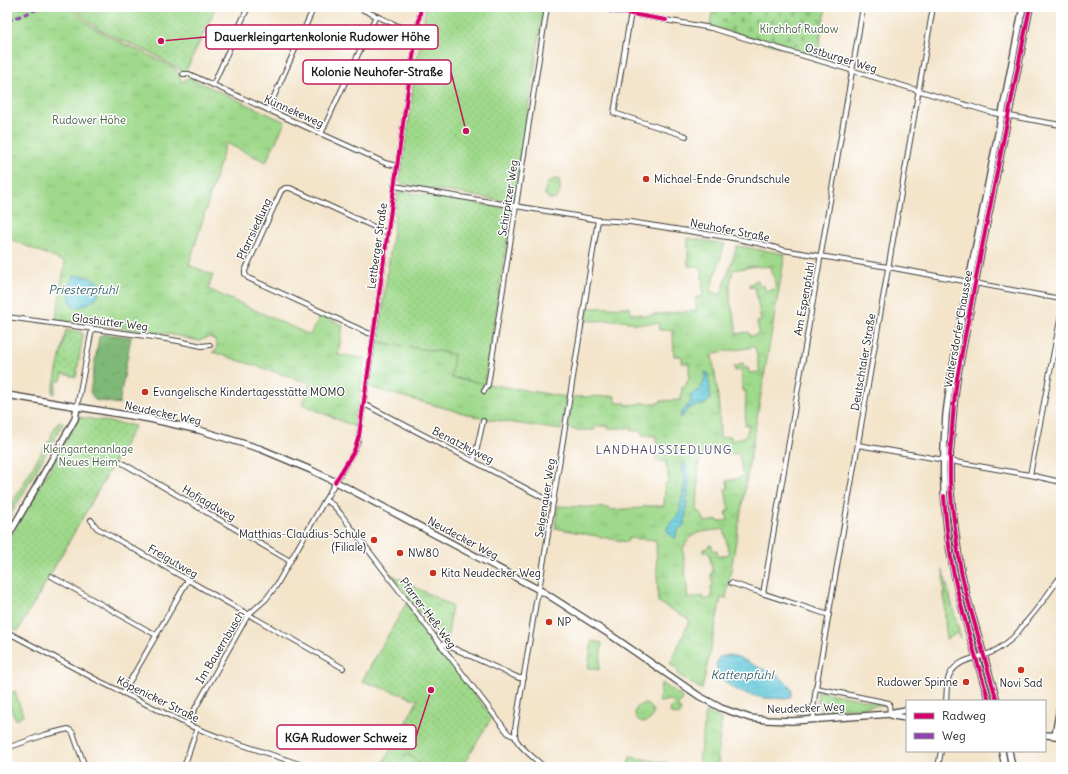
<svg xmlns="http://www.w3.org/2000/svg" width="1068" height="774" font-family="Delius,sans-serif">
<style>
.grass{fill:url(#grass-dots);stroke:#5e7a54}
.forest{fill:url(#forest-crowns);stroke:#4e6a4a}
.cemetery{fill:url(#cemetery-stones);stroke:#5e7a54}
.park{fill:url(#park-tufts);stroke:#5e7a54;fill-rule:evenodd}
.water{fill:url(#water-rules);stroke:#3e727c}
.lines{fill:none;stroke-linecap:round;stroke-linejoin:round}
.highway-tunnel{stroke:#c8bca7;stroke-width:7;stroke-dasharray:7 3.5;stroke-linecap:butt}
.street-casing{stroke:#3c3a36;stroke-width:6}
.secondary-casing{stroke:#3c3a36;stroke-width:8}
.street{stroke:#fff;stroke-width:4}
.secondary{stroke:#fff;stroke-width:5.5}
.quiet{stroke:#8e44ad;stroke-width:3;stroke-dasharray:6 3;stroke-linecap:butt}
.cycleway-casing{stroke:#fff;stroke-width:6}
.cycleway{stroke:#d6006c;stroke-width:4}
.poi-dot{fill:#c8321e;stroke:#fff;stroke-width:1.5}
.labels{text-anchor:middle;stroke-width:3;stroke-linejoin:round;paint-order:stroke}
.park-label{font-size:11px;fill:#4a5e43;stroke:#fff}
.street-label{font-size:11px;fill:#1c1c1c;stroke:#fff}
.poi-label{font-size:11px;fill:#1c1c1c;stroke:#fff;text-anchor:start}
.water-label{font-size:12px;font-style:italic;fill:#376168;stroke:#fff}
.neighbourhood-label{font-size:12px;letter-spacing:1px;fill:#564e69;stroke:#fff}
.leader{fill:none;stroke:#c2185b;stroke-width:1.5}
.callout-dot{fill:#c2185b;stroke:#fff;stroke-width:1.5}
.callout{fill:#fff;stroke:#c2185b;stroke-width:1.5}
.callout-label{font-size:12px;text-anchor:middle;font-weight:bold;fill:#1c1c1c}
</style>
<defs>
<pattern id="grass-dots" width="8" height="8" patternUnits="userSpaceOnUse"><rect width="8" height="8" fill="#9fd98b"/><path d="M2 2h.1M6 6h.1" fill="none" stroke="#88ba77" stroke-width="1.8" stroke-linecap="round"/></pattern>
<pattern id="forest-crowns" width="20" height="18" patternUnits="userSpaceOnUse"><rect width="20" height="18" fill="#7fb977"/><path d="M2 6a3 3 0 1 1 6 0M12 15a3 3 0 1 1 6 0" fill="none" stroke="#6d9e66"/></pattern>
<pattern id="cemetery-stones" width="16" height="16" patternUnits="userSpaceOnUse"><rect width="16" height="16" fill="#9fd98b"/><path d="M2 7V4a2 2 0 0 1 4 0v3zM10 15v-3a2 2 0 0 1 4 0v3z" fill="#88ba77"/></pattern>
<pattern id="park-tufts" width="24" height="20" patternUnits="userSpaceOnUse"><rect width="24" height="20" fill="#9fd98b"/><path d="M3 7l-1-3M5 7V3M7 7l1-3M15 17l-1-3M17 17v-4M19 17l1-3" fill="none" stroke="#88ba77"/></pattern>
<pattern id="water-rules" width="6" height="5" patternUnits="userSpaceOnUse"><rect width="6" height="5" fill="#5fc9db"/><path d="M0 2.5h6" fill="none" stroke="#52acbb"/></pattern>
</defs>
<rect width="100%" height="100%" fill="#fff"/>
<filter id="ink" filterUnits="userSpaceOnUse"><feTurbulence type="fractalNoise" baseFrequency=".025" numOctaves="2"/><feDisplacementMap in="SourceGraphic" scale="8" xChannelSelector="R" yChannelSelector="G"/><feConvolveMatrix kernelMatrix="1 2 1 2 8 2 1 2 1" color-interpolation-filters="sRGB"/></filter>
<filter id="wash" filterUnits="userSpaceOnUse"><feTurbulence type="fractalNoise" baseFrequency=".012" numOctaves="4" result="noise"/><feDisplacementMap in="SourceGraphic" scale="16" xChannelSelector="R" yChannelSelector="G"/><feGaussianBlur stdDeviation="0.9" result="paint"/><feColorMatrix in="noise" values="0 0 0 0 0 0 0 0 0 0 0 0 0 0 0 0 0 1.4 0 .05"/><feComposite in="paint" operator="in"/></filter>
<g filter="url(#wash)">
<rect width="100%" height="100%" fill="#f3e4ca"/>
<g class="grass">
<path d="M73,7H216L185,73L153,54L103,32L88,21Z"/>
<path d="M426,7H544L514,199L510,202L402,184L400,180L414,80Z"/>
<path d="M401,191L510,209L512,211L484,384L451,377L454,354L378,342L398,193Z"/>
<path d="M66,330L81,332L83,335L76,377L63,374L61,381H57L54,394L52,393Z"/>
<path d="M79,417L135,426L18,631L7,625V544Z"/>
<path d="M59,421L63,423L17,504H15L13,507L15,508L7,521V512L45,446H46L52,436L51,435Z"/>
<path d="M943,570L961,639L957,633L946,640Z"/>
<path d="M406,604L492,717L462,767H426L425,766L408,755L405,756L398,767H381L418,700L362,681Z"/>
<path d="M662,683L682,697V702H679L678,709H681L680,715L672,714L670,712L671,707L674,704L673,701L670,700L660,702L659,701L660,688Z"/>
</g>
<path class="forest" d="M104,334L131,337L119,404L95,400L90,392L99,337Z"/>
<g class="cemetery">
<path d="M713,7H826L817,58L710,26Z"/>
<path d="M405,755H408L425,766L426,767H398Z"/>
</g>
<g class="park">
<path d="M7,7H71L86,22L103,34L151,56L174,68L179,74L181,82L189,78L225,94L285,122L266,162L226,143L189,265L213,275L208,289L310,335L320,315L343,325L338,355L365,358L355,427L302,404L310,383L212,352L216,351L217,344L214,339L209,337L199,341L169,334L56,320L65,262L7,238Z"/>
<path d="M555,179L559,180C561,187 561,193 556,199H549L544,193L548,182Z"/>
<path d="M688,238L725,244L710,291L721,295L737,246L785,254L726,599L721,598L717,618L702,690L677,674L679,671L670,664L690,620L658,602L656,540L629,538L627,542L555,528L558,506L609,508V510L643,508L644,506H664L665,484L668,483V468H666V461H655L657,457L656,436L642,435V431H631V428H608V426H595V430H574L568,427L573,397L615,396V403H626V405L639,404V403H660V401L681,400L682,387H685L689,377V363H682V356H674L673,330H659V323L634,324V322H627L626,320L586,321L588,308L630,307L631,314H641V316L654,315V314L675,313V312L696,311V297H703L702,271L699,266H688ZM757,266L760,267L771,266L773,277L774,276L776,289L765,291L764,285L759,286L758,280L754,281V283L749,284L750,288L755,287L761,321L757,322L759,331L756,335L750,336L748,332L736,334V325L730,301V284L733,270ZM755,347L760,372L749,373L748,368H744L743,363L739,364V366L734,367L735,371L742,370V391H746L745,425H749L746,436L732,441L731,436L720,438L719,407L717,387L712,356L714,353ZM715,451L725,453L728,455L739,453L743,477L727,481L728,488L725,489L729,510L726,511L728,520L719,522L718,520L705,522L701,513L697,512L699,462C702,454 708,453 715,451ZM724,529L729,554L718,557L717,550L713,551L712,545L708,546V548L703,549L704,553L709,552L713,573H711L713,586L711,587L712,598L704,600L703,596L688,599L687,587L683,549C693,527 705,533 724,529Z"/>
<path d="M377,342L454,354L451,378L566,397L561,430L481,418L368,387L375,360Z"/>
<path d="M389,573L452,606L447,642L439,638L411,602L412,601L411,600H410Z"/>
<path d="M592,641L602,643L599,670L588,668Z"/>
<path d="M15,691L23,715L16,720L7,700V694Z"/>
<path d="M818,691H820L887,705L825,710H820L822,703L817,702Z"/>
<circle cx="644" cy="713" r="9"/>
<path d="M706,712L722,720L719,741L718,767H698Z"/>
<path d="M630,757L668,763L671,767H628Z"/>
</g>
<g class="water">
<path d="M81,275C88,278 98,279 102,286C101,290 99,295 96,298C90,303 79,310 72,306C68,296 68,286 73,276Z"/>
<path d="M705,372L708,373C708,379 712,394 710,399C706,410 688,400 683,417H680L682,412L691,402L690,396L695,392L699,391L701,384L704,382Z"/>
<path d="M684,462L688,473L689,481L685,520L684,525L678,530L675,538H673L669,533L667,530V528L670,523L679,514L685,480L681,464Z"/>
<path d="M729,655L738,657L758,667L777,675L788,684L792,691L791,696L786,699L763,698L740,692L730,686L721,678L718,672L716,665L719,657Z"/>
</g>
</g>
<g filter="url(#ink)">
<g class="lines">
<path class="highway-tunnel" d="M7,9L9,7"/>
<defs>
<g id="street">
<path d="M357,7L411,32L417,33"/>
<path d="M591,7L711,28L993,113L1061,125"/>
<path d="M633,7L630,18L614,113L686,136"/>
<path d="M183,74H189L366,154L385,163L397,166"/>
<path d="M213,85L248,7"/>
<path d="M268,110L314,7"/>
<path d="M321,134L376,16"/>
<path d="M394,186L570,215L598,220L630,222L733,238L762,244L783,250L888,267L1061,299"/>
<path d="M7,317L153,337L178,341L202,346L210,345"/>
<path d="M373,334L368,333L248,278L245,274V271L281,191L285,188H290L383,231L388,232"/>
<path d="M484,391L488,385L547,7"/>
<path d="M364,406H368L548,500L553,501"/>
<path d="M77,407L92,329"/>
<path d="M858,445L1030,475L1061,482"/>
<path d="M119,461L290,561"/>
<path d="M473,461L475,457L483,421"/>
<path d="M1030,475L1061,315"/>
<path d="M325,500L333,505L340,513L508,733L511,735L515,736"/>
<path d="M91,520L97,528L286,636L289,637L343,668"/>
<path d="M51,576L156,635"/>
<path d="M731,583L829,615"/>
<path d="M763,594L863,7"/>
<path d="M7,632L97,680L193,727L219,737L308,767"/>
<path d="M441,646L444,644L519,678H524"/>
<path d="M816,688L889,703L890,714"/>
<path d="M123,693L188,580"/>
<path d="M946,701C947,693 946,684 949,676C956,661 971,659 985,655C994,652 1002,647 1009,641C1016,636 1020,629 1025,623C1039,608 1049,592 1061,576"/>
<path d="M814,719L813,709L816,688L933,7"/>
<path d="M187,723L248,615L266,599L276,586L325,500L354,451L358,441L366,388L409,82L421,7"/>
<path d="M7,748L44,735L68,729L71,731L73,733L85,767"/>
<path d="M184,767L197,728"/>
<path d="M544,767C537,760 520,748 516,739C515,736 515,733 515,729L536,602L541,578L598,220"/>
<path d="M938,767L941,751"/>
</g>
<g id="secondary">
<path d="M7,395L150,419L199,430L261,449L311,470L342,485L545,593L612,636L699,696L721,708L750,718L767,720L792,721L890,714L894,712L907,710"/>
<path d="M7,538L75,419L77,407"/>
<path d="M989,701C975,652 958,602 950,551C943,507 942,461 946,415C949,389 954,363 958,337L1023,7"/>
<path d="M997,701L967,597L961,571L958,552L952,505L950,483V455L954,403L957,378L980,257L1030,7"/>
<path d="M890,714L893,716L907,718"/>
<path d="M1045,735L1061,736"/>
<path d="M1055,736L1061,702"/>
<path d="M1002,751L1005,767"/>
<path d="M1009,751L1012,767"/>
</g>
</defs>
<use href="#street" class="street-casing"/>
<use href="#secondary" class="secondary-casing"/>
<use href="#street" class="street"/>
<use href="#secondary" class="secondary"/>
<g class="quiet">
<path d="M7,8L8,7"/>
<path d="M7,21L43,7"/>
</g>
<defs>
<g id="cycleway">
<path d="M591,7L666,20"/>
<path d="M335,482L354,451L359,436L409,82L421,7"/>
<path d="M944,496C946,524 949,552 955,580C964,621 977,661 989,701"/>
<path d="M997,701L967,597L961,571L958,552L952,505L950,483V455L954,403L957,378L980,257L1030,7"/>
</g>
</defs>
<use href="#cycleway" class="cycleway-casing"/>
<use href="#cycleway" class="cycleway"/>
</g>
</g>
<g class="poi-dot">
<circle cx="646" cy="179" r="4"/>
<circle cx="145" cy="392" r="4"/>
<circle cx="374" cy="540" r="4"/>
<circle cx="400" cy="553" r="4"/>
<circle cx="433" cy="573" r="4"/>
<circle cx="549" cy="622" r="4"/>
<circle cx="1021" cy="670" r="4"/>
<circle cx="966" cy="682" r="4"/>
</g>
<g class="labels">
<g class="park-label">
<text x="799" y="33">Kirchhof Rudow</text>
<text x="89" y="124">Rudower Höhe</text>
<text x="88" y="453">Kleingartenanlage<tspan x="88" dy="13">Neues Heim</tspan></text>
</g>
<g class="street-label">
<text transform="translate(841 58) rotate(17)" y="4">Ostburger Weg</text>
<text transform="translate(294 111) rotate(24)" y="4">Künnekeweg</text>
<text transform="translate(508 198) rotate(-81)" y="4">Schirpitzer Weg</text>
<text transform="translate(254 229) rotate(-65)" y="4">Pfarrsiedlung</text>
<text transform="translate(730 230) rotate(11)" y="4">Neuhofer Straße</text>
<text transform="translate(377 246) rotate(-82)" y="4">Lettberger Straße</text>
<text transform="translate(804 299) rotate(-80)" y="4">Am Espenpfuhl</text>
<text transform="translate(110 322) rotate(7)" y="4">Glashütter Weg</text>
<text transform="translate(958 329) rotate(-80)" y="4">Waltersdorfer Chaussee</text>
<text transform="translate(863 362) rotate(-80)" y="4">Deutschtaler Straße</text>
<text transform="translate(163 413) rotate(12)" y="4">Neudecker Weg</text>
<text transform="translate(463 445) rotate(27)" y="4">Benatzkyweg</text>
<text transform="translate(545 498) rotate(-81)" y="4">Selgenauer Weg</text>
<text transform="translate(209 503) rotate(30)" y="4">Hofjagdweg</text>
<text transform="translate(463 538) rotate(28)" y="4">Neudecker Weg</text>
<text transform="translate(173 561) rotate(30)" y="4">Freigutweg</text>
<text transform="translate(428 613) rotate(53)" y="4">Pfarrer-Heß-Weg</text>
<text transform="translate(220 647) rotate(-59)" y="4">Im Bauernbusch</text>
<text transform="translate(158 699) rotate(26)" y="4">Köpenicker Straße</text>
<text transform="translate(806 708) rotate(-2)" y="4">Neudecker Weg</text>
</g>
<g class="poi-label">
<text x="654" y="183">Michael-Ende-Grundschule</text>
<text x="153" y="396">Evangelische Kindertagesstätte MOMO</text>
<text x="366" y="538" text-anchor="end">Matthias-Claudius-Schule<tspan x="366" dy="13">(Filiale)</tspan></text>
<text x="408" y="557">NW80</text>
<text x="441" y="577">Kita Neudecker Weg</text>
<text x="557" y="626">NP</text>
<text x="958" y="686" text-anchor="end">Rudower Spinne</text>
<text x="1021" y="687" text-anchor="middle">Novi Sad</text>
</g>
<g class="water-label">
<text x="83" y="294">Priesterpfuhl</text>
<text x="742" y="679">Kattenpfuhl</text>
</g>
<g class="neighbourhood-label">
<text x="664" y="454">LANDHAUSSIEDLUNG</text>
</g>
</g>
<path class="leader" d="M161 41L206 37M466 131L451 72M431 690L416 737"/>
<g class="callout-dot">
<circle cx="161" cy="41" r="4"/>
<circle cx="466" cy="131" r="4"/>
<circle cx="431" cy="690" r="4"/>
</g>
<g class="callout">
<rect x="206" y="25" width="232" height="24" rx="4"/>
<rect x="303" y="60" width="148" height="24" rx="4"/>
<rect x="277" y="725" width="139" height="24" rx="4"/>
</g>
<g class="callout-label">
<text x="322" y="41">Dauerkleingartenkolonie Rudower Höhe</text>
<text x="377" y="76">Kolonie Neuhofer-Straße</text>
<text x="346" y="742">KGA Rudower Schweiz</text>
</g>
<rect width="1068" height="774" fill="none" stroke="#fff" stroke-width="24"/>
<rect x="906" y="700" width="140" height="52" fill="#ffffff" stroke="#a4a4a4"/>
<rect x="914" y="713" width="20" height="6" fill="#d6006c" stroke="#a4a4a4"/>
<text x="942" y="720" font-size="12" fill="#1c1c1c">Radweg</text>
<rect x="914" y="733" width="20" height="6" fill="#8e44ad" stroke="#a4a4a4"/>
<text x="942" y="740" font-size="12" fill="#1c1c1c">Weg</text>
</svg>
